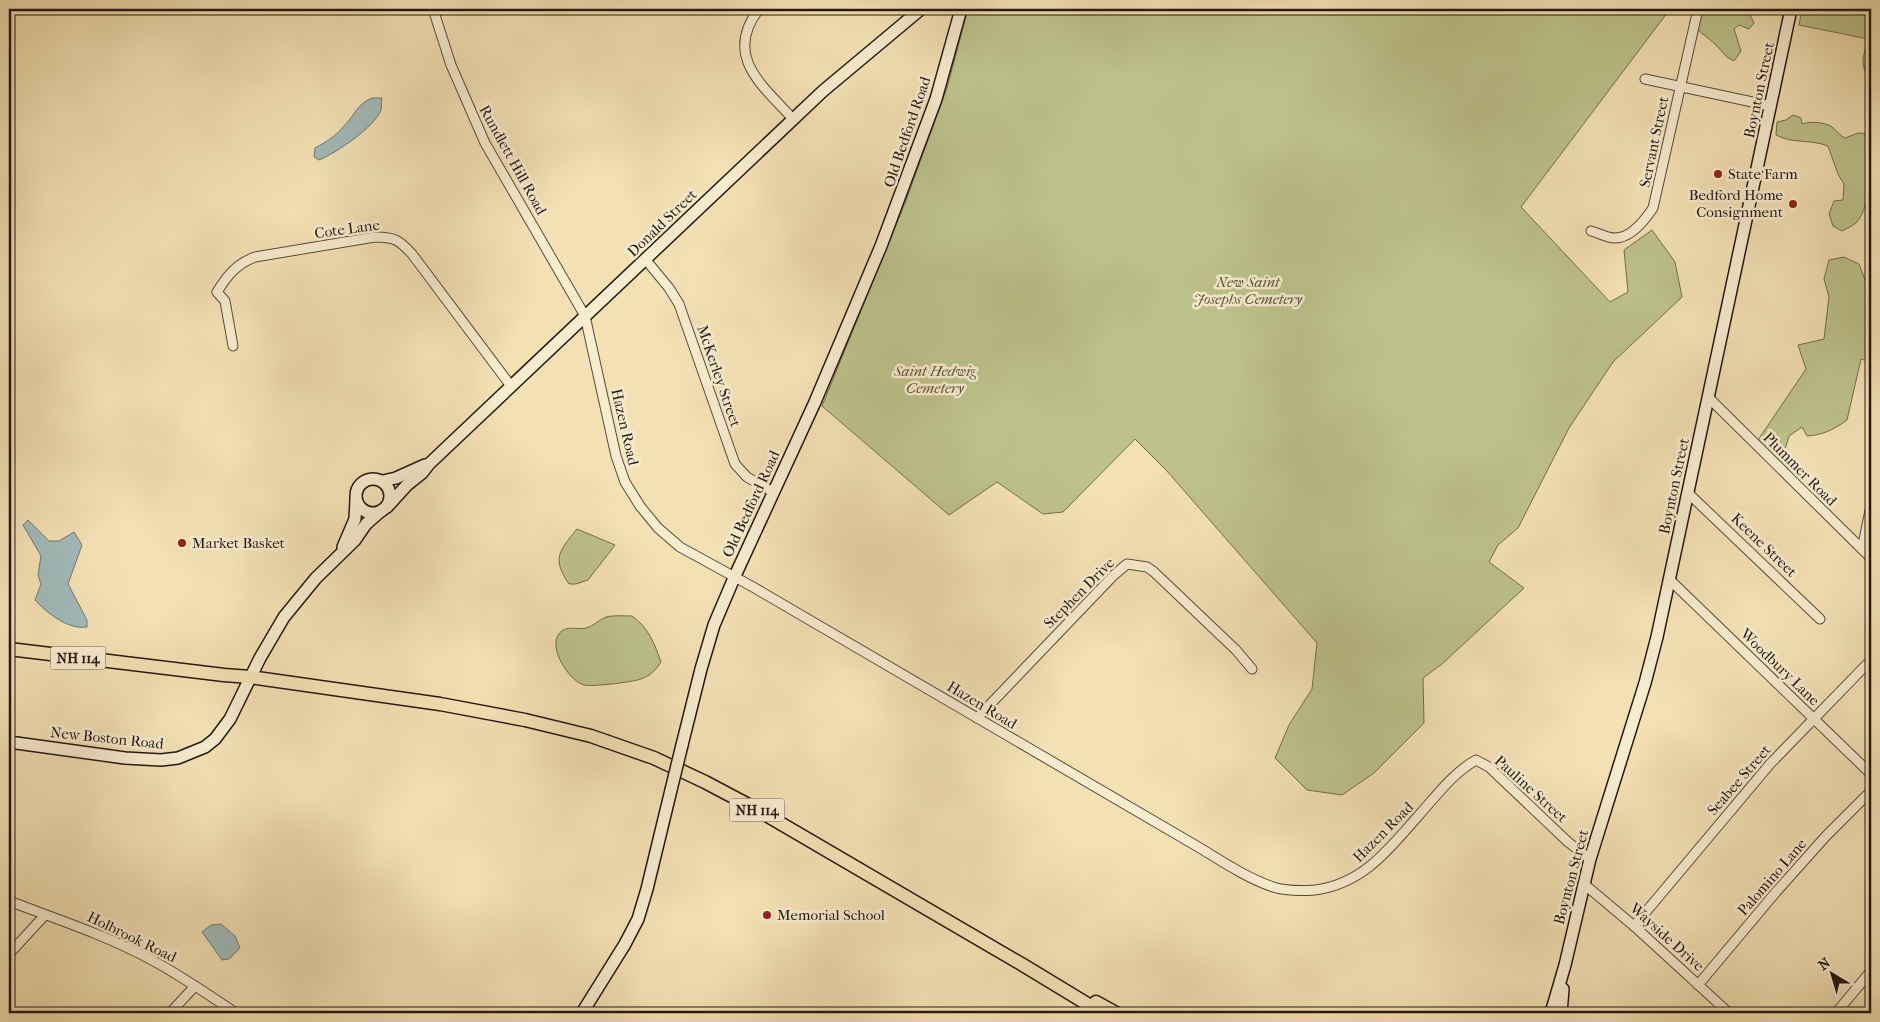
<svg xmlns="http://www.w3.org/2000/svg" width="1880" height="1022" font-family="'IM FELL French Canon',serif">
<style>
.green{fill:#bdc28b;stroke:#706c4e}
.water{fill:#a1bab9;stroke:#6f7976}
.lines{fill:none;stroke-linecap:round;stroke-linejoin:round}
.street-casing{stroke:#584a3a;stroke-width:11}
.secondary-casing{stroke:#241712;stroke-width:14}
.primary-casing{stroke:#241712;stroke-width:15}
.street{stroke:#f7ecce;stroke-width:9}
.secondary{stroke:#f7ecce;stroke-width:11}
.primary{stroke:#f3e1b4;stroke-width:12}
.secondary-bridge-casing{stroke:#241712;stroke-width:14;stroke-linecap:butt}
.secondary-bridge{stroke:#f7ecce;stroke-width:11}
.poi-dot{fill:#8f2418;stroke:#f7ecce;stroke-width:2}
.labels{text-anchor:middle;stroke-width:5;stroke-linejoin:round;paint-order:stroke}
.shield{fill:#f7ecce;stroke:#63574a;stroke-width:1}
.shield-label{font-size:14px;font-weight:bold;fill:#241712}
.street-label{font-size:15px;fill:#241712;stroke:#f7ecce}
.poi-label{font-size:15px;fill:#241712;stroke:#f7ecce;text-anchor:start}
.park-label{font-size:15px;font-style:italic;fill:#5a533c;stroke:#f7ecce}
</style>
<rect width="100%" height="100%" fill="#f3e1b4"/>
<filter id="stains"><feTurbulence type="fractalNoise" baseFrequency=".004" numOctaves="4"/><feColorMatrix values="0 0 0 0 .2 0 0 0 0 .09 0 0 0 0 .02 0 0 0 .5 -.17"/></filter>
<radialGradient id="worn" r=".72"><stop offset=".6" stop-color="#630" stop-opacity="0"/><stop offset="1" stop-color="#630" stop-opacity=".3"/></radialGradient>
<g class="green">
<path d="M968,9H1670L1521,207L1610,302L1628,292L1624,250L1652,230L1675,262L1682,297L1613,362L1569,428L1518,528L1498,545L1489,562L1524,588L1442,664L1423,678L1424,723L1374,773L1342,795L1307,790L1275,758L1289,725L1312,689L1317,643L1166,470L1135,439L1063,512L1043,514L997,482L949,515L822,406L905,203L947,88Z"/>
<path d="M1705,9H1736L1749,13L1754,23L1749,29L1739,25L1734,29L1741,51L1734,61L1727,57L1714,43L1698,30V19Z"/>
<path d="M1802,9H1871V79C1858,66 1864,55 1868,39L1799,25Z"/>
<path d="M1871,100C1871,128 1876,203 1856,223C1852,226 1846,229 1842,231L1833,226L1829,214L1834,201L1843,200L1844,184L1838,174L1828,146C1811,139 1792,144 1776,135L1777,122L1786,120L1793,115L1801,118L1802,124C1810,121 1825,122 1832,127C1837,131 1839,135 1845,138L1858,133L1871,134L1867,121Z"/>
<path d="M1844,257L1859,264L1871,296V362L1861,359L1847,420C1835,429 1823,435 1807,436L1802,427L1789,436L1784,453L1794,463L1787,470L1758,440L1806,369L1798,345L1824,339L1829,297L1824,279L1829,260Z"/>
<path d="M577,529L615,545L588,580L576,584H569C551,558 560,550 577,529Z"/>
<path d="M632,616C649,628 654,643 661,662C656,670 650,676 641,679C633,682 593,687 584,685C570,682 543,643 563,630C570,626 579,630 586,628C594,626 598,620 606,617C613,615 625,616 632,616Z"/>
</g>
<g class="water">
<path d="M372,98H382C381,102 382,107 381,110C375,127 336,153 319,160L314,157L315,148C326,142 336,136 344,126C355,115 357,104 372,98Z"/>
<path d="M28,520L49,541H59L74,532L82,545L68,584L87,620V627C68,630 47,613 35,600L41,584L38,575L41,556L23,525Z"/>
<path d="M221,924L235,936L240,948L229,959L222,960L202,932L211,925Z"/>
</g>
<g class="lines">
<defs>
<g id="street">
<path d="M433,9L451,65L485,143L585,316L616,456L625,482L640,506L658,528L680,547L753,587L1200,848C1223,862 1247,878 1273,887C1286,891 1302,891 1315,890C1363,884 1389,849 1419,815C1437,795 1453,773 1476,760L1489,767L1568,842L1590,859"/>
<path d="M759,9C723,56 762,85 793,119"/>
<path d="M1645,79L1771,106"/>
<path d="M1591,231C1599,233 1607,238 1615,238C1631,238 1645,220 1653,208L1698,9"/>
<path d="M646,260L669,288L679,304L735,464L747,477L773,492"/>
<path d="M233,346L225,301L217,292C227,276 236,264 255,257L375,237C395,237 399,240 412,254L511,386"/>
<path d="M1709,398L1871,558"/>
<path d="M1688,493L1820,619"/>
<path d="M1862,549L1871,506"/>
<path d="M1669,579L1871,774"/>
<path d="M977,718L1114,575L1127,564L1147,567L1154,572L1236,650L1252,669"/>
<path d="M1584,884L1634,926L1729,1013"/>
<path d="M9,901C56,919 103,934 148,958C179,974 207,994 236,1013"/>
<path d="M1634,926L1770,764L1871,660"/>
<path d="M9,954L45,915"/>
<path d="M1698,985L1776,892L1826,836L1871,791"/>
<path d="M170,1013L195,986"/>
<path d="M1836,1013L1871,971"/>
</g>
<g id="secondary">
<circle cx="373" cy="496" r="17"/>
<path d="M383,481L396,478L425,465"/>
<path d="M387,507L407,485L422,473L429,464L823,91L921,9"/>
<path d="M343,547L355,519L356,500"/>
<path d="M9,742L125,758L161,760L178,758L205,747L215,739L230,719L260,658L284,617L316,578L355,540L366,524L382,510"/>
<path d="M682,745L701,669L714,625L734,578L815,402L881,246L936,99L961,9"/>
<path d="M582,1013L625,944L638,919L647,889L671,790"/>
<path d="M1551,1013L1565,965L1590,859L1645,683L1657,637L1791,9"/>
<path d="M1561,1013L1563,989"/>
</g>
<g id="primary">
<path d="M9,649L224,675L250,677L440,704L525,720L591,736L654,758L705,782L756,809L1023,965L1102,1013"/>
<path d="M1096,1002L1116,1013"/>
</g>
</defs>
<use href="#street" class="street-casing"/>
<use href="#secondary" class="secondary-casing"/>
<use href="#primary" class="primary-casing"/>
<use href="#street" class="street"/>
<use href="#secondary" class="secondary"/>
<use href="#primary" class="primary"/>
<defs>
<path id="secondary-bridge" d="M671,790L682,745"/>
</defs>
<use href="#secondary-bridge" class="secondary-bridge-casing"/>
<use href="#secondary-bridge" class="secondary-bridge"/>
</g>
<g class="poi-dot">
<circle cx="1718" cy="174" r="5"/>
<circle cx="1793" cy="204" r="5"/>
<circle cx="182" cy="543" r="5"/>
<circle cx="767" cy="915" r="5"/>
</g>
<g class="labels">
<g class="shield">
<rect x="50.5" y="646.5" width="55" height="23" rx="4"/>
<rect x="729.5" y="798.5" width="55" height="23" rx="4"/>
</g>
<g class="shield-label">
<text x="78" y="663">NH 114</text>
<text x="757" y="815">NH 114</text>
</g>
<g class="street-label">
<text transform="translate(1759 90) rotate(-78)" y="5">Boynton Street</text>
<text transform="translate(907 132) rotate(-71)" y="5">Old Bedford Road</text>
<text transform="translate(1654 142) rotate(-78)" y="5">Servant Street</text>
<text transform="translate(513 160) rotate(61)" y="5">Rundlett Hill Road</text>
<text transform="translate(662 223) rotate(-44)" y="5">Donald Street</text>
<text transform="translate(347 229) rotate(-8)" y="5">Cote Lane</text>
<text transform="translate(719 376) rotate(71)" y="5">McKerley Street</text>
<text transform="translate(625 427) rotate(77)" y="5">Hazen Road</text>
<text transform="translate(1800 469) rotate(45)" y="5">Plummer Road</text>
<text transform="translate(1674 486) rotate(-78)" y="5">Boynton Street</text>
<text transform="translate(751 504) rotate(-65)" y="5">Old Bedford Road</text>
<text transform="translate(1764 545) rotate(44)" y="5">Keene Street</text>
<text transform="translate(1079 593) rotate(-45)" y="5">Stephen Drive</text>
<text transform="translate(1780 667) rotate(44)" y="5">Woodbury Lane</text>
<text transform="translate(982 705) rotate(31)" y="5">Hazen Road</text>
<text transform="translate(107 738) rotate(6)" y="5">New Boston Road</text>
<text transform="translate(1739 780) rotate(-49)" y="5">Seabee Street</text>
<text transform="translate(1531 789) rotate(42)" y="5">Pauline Street</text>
<text transform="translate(1383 832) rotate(-45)" y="5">Hazen Road</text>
<text transform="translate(1571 877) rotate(-75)" y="5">Boynton Street</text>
<text transform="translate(1772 877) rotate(-49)" y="5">Palomino Lane</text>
<text transform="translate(132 937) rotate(26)" y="5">Holbrook Road</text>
<text transform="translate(1667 937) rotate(42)" y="5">Wayside Drive</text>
</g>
<g class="poi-label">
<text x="1728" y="179">State Farm</text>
<text x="1783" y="200" text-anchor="end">Bedford Home<tspan x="1783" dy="17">Consignment</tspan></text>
<text x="192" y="548">Market Basket</text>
<text x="777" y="920">Memorial School</text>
</g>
<g class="park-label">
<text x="1248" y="287">New Saint<tspan x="1248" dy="17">Josephs Cemetery</tspan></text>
<text x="935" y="376">Saint Hedwig<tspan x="935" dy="17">Cemetery</tspan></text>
</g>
</g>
<rect width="1880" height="1022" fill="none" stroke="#f3e1b4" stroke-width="30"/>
<rect x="10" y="10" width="1860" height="1002" fill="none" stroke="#241712" stroke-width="2.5"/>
<rect x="15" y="15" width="1850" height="992" fill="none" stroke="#241712"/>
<g transform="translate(1832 974) rotate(322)" stroke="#f7ecce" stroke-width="4" paint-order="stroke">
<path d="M0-4L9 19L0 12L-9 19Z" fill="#241712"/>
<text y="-8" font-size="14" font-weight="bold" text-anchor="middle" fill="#241712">N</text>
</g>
<rect width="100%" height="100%" filter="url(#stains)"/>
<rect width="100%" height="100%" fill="url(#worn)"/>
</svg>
